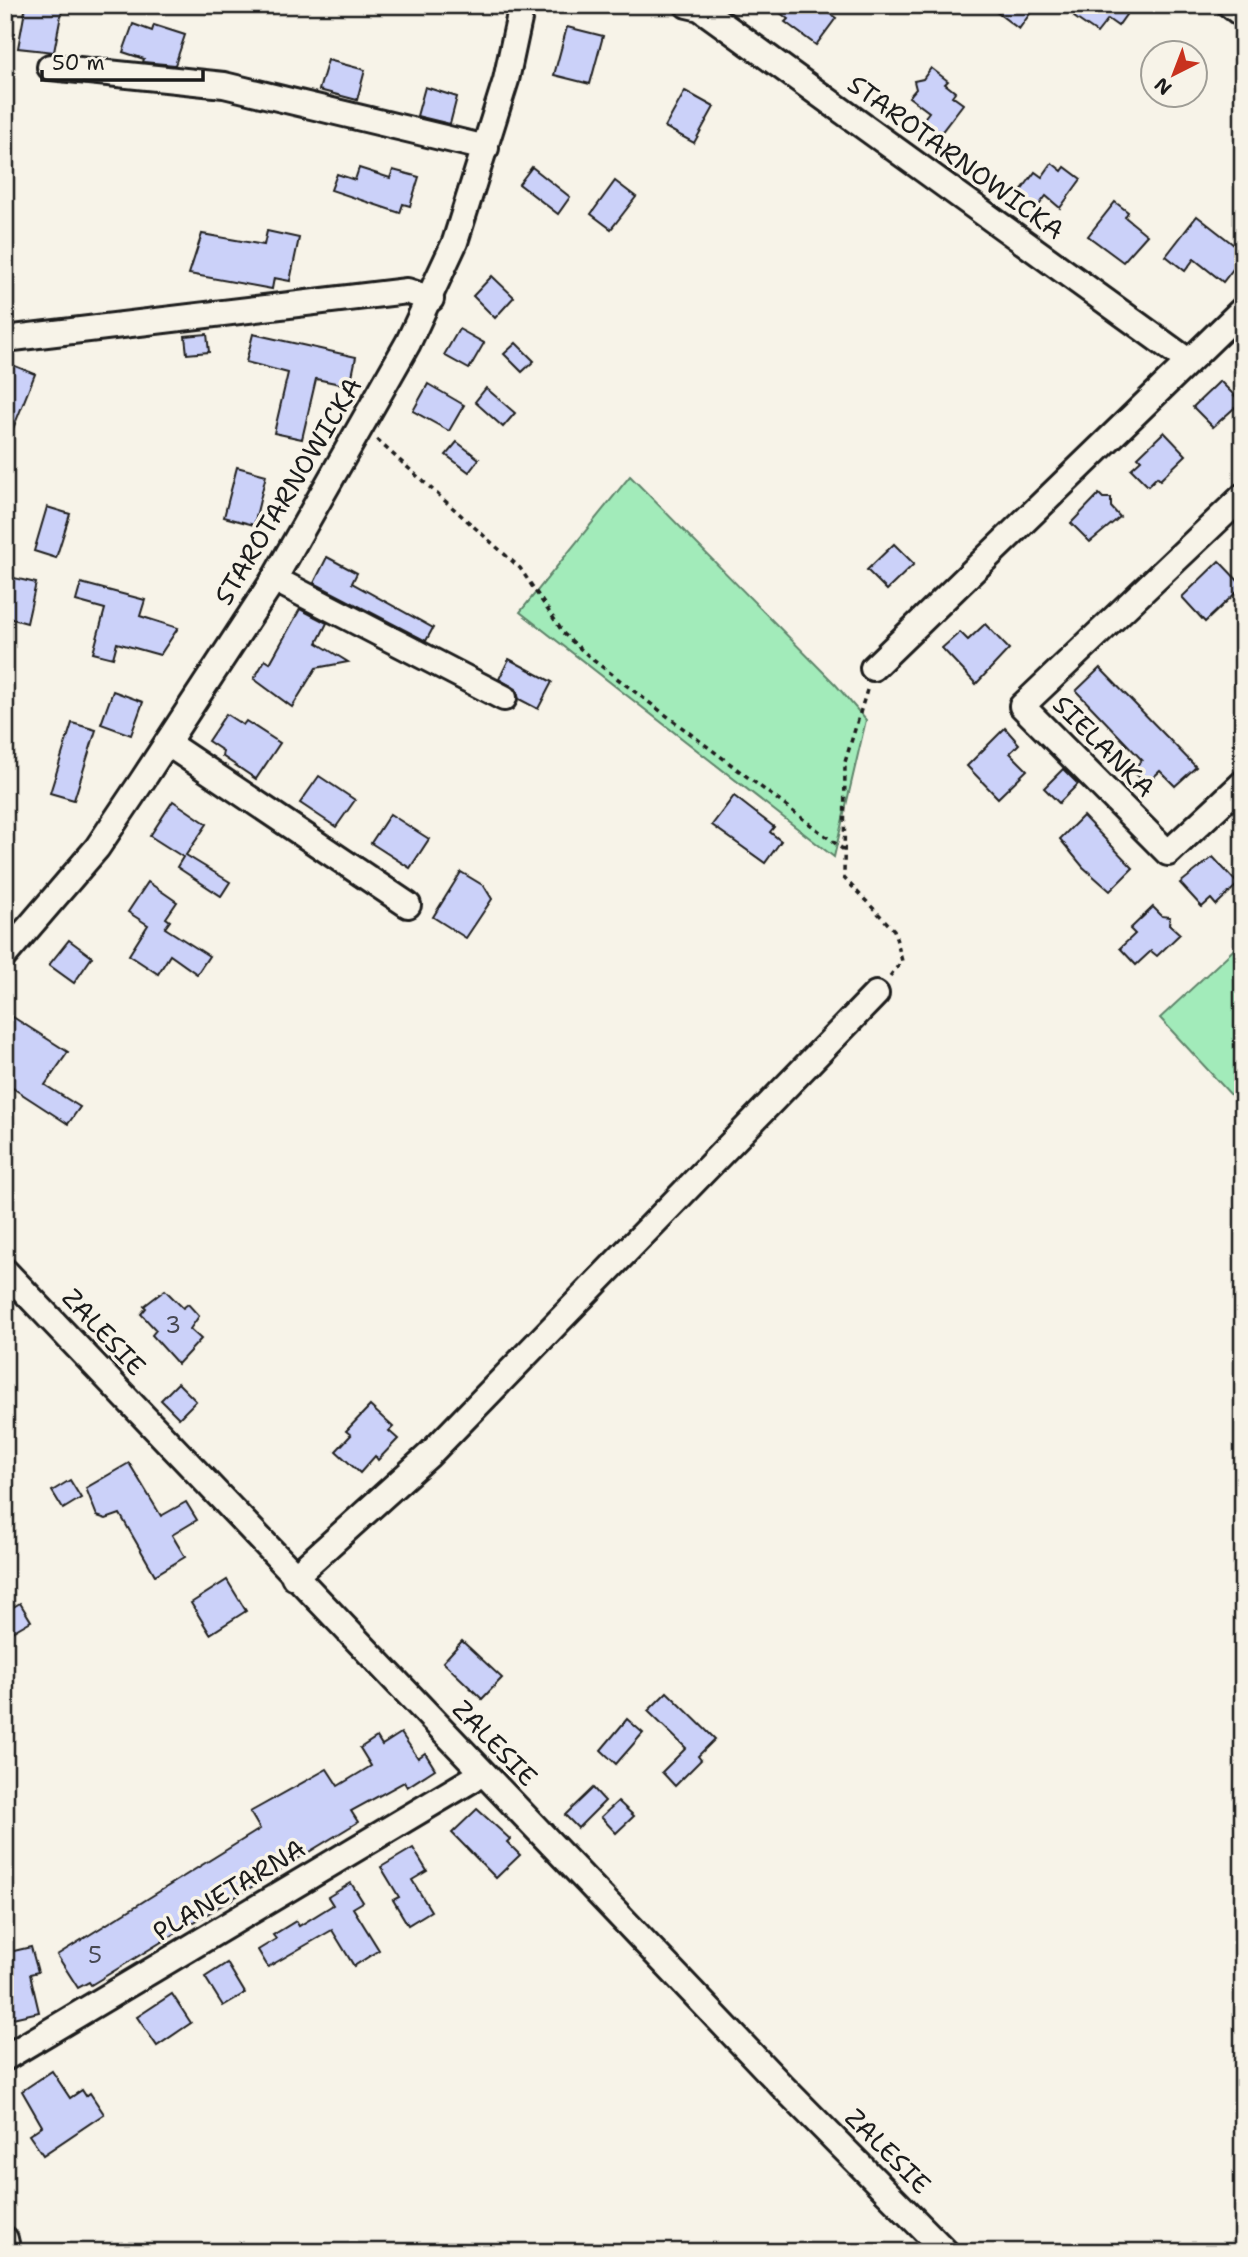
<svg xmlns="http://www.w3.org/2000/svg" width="1248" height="2257" font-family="'Shantell Sans',sans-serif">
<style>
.green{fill:#a2ebba;stroke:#5f846b;stroke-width:2}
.building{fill:#cbd1f9;stroke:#1c1c1c;stroke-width:2}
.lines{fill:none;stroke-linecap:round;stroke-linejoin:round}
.minor-casing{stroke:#1c1c1c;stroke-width:30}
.path{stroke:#1c1c1c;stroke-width:3.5;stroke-dasharray:5 5;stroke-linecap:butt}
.minor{stroke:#f7f3e8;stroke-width:24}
.labels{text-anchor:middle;stroke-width:7;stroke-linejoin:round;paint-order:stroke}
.number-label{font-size:23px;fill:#484953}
.street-label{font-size:26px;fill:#1c1c1c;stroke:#f7f3e8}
</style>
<rect width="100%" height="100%" fill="#f7f3e8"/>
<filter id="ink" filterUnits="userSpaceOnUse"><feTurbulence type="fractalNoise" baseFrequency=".0143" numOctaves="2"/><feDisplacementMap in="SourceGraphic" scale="14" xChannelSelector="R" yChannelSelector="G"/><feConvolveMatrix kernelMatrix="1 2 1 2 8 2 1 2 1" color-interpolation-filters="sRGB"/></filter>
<g filter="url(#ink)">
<g class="green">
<path d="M630,476L836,685L866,720L834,857L520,612Z"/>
<path d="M1243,941V1108L1160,1018Z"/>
</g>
<g class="building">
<path d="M26,5H63L54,52L18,48Z"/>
<path d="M770,5H818L836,18L816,45L785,22L788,19Z"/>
<path d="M987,5H1036L1019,29Z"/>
<path d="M1083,5H1133L1118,26L1108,19L1097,33L1074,17Z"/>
<path d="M133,24L152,31L154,25L185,35L175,65L143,62L144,59L123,52Z"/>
<path d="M567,27L603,36L590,84L554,75Z"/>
<path d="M328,60L365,70L357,100L319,90Z"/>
<path d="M931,68L948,81L945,84L955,92L952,96L963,104L940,134L922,121L929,112L909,97L916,89L914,81L923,79Z"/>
<path d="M425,87L457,97L450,124L417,116Z"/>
<path d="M685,91L714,107L694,143L665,127Z"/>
<path d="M1052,163L1062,171L1065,167L1081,179L1060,208L1046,196L1036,209L1018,195L1035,172L1042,177Z"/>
<path d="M532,167L570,197L558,214L519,184Z"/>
<path d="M359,168L390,178L393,170L419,177L410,206L403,204L400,213L331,190L337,174L355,180Z"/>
<path d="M615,181L636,197L611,229L591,214Z"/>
<path d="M1115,202L1128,212L1125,217L1147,235L1123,262L1088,236Z"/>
<path d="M1197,216L1243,252V256L1223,282L1194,259L1185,271L1166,256Z"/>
<path d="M267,231L299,238L290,281L274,278L272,289L189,274L202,234L264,245Z"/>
<path d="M492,276L514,297L495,318L473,296Z"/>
<path d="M459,329L484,343L469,369L444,355Z"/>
<path d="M207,334L209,352L187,354L185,336Z"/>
<path d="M253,334L356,357L350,386L316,379L302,439L274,433L288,373L246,362Z"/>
<path d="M516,343L534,361L522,372L504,354Z"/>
<path d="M5,362L35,374L6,446H5Z"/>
<path d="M1220,381L1241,402L1213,427L1193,407Z"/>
<path d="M428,384L464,405L449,431L413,411Z"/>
<path d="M486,388L515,413L503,427L475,402Z"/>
<path d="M1164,432L1186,455L1160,480L1157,477L1148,486L1131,469L1141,460L1138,457Z"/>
<path d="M457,442L479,459L469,472L446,455Z"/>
<path d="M237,467L266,475L254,525L224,517Z"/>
<path d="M1099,494L1103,498H1111V507L1120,517L1090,542L1071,523Z"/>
<path d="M47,507L70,514L56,558L34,551Z"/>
<path d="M894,544L914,564L887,590L867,570Z"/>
<path d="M327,557L357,573L352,583L433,628L426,641L314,583Z"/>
<path d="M1219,561L1243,586L1205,622L1182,597Z"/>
<path d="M5,576L36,583L27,623L5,617Z"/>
<path d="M81,583L145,600L140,616L178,628L160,655L117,643L113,658L93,653L105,609L76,601Z"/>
<path d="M300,609L327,623L317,643L348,662L316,668L292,707L254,679L265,660L270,663Z"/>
<path d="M985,624L1009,649L976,684L942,648L960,632L968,640Z"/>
<path d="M509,659L552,682L538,709L519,699L516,689L499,679Z"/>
<path d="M1100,668L1196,767L1175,786L1160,771L1146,784L1132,770L1142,760L1076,691Z"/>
<path d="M113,691L143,702L131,735L101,724Z"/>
<path d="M226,714L243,725L246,721L280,743L256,779L222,756L223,751L208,741Z"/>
<path d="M72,723L96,730L74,800L50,793Z"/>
<path d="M1005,728L1019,744L1010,753L1027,770L998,798L967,766Z"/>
<path d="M1063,769L1078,784L1059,803L1044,788Z"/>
<path d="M319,776L355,800L336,827L300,803Z"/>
<path d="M734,796L774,827L770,832L781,841L765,863L712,825Z"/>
<path d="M173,801L207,824L186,855L230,882L221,896L177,867L183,857L150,836Z"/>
<path d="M390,814L429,839L410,868L371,843Z"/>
<path d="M1083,816L1133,868L1110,891L1083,867L1060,839Z"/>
<path d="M1213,857L1238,884L1216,905L1211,899L1202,907L1180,883Z"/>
<path d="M461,872L484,886L492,899L466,938L433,917Z"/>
<path d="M148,882L177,902L166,918L170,921L165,928L209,956L197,974L170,955L158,974L129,955L148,925L128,912Z"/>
<path d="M1153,907L1162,916L1170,917L1169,924L1180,934L1157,956L1151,951L1136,965L1120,948L1135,934L1130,929Z"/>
<path d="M69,940L92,957L74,983L49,965Z"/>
<path d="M5,1012L68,1052L45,1085L80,1107L68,1124L5,1083Z"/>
<path d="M165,1290L183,1308L188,1304L199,1316L190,1329L201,1339L178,1364L152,1335L156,1330L141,1314L146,1308L144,1306Z"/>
<path d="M178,1383L196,1401L179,1418L161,1400Z"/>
<path d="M370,1406L393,1427L389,1431L398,1439L378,1460L375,1456L360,1473L336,1451L351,1435L346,1431Z"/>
<path d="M129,1463L161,1516L186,1502L197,1520L172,1535L185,1557L155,1575L120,1514L106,1519L97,1516L86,1488Z"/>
<path d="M70,1480L81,1498L63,1509L52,1491Z"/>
<path d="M227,1580L246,1611L210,1634L191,1603Z"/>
<path d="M20,1603L31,1621L5,1636V1612Z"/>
<path d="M462,1641L502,1678L482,1699L443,1662Z"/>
<path d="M667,1692L715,1739L698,1756L701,1760L675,1786L662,1772L686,1748L648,1711Z"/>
<path d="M627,1719L643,1733L616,1764L601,1750Z"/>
<path d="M401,1733L418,1758L425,1753L435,1769L407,1787L404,1782L351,1811L358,1822L91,1985L89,1982L78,1988L57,1955L260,1829L250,1812L327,1769L338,1786L371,1766L360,1748L377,1737L382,1745Z"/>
<path d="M593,1788L605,1801L578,1828L565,1815Z"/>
<path d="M618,1801L634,1816L616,1833L601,1817Z"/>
<path d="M477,1809L510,1839L507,1842L520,1855L496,1878L452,1833Z"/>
<path d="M413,1848L427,1871L412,1880L431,1911L408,1925L393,1900L399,1897L381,1867Z"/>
<path d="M351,1883L363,1902L353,1908L379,1950L354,1966L332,1930L268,1967L258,1950L276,1939L273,1935L296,1921L299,1926L333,1905L328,1897Z"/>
<path d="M31,1947L38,1972L30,1974L39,2012L8,2019L5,2006V1953Z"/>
<path d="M227,1963L245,1993L223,2006L205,1977Z"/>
<path d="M172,1994L191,2023L157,2046L137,2017Z"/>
<path d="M52,2071L70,2098L82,2090L86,2096L90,2093L104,2114L43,2155L29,2135L42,2126L22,2091Z"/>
</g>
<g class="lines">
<defs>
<g id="minor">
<path d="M687,5L700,8L1188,361"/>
<path d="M1230,5L1243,15"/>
<path d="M50,67L224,85L486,148"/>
<path d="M5,339L407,291L431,299"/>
<path d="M1243,496L1022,706L1168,853L1243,783"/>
<path d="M274,579L504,698"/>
<path d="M873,668L1243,309"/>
<path d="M167,743L408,905"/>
<path d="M5,955L97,848L142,781L274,579L408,343L455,242L506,80L522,5"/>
<path d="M5,1271L782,2086L946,2252"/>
<path d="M294,1577L429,1455L876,994"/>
<path d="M5,2058L483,1773"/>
<path d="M5,2239L8,2252"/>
</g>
</defs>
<use href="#minor" class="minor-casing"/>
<g class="path">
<path d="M377,440L520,568L564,634L593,660L844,850"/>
<path d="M867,690L845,762L844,878L894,930L902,961L890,976"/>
</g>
<use href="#minor" class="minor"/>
</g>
</g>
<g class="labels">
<g class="number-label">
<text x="173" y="1333">3</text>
<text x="95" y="1963">5</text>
</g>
<g class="street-label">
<text transform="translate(956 157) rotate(36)" y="9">STAROTARNOWICKA</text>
<text transform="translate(288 491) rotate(-59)" y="9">STAROTARNOWICKA</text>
<text transform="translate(1104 746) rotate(45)" y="9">SIELANKA</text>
<text transform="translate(104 1332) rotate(47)" y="9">ZALESIE</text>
<text transform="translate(495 1743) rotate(46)" y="9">ZALESIE</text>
<text transform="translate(229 1890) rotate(-31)" y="9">PLANETARNA</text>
<text transform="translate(888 2151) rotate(45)" y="9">ZALESIE</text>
</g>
</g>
<rect width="1248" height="2257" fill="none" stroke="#f7f3e8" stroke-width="28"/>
<rect x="14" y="14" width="1220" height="2229" fill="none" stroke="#1c1c1c" stroke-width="2.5" filter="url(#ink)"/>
<g transform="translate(1174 74) rotate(222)"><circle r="33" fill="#f7f3e8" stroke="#9f9d96" stroke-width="2"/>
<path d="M0-5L12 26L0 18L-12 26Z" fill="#c8321e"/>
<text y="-10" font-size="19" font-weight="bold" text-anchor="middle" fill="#1c1c1c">N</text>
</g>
<path d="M42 70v10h161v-10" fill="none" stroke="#1c1c1c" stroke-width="3.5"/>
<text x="52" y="70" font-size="21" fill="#1c1c1c" stroke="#f7f3e8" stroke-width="5" paint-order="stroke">50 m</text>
</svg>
